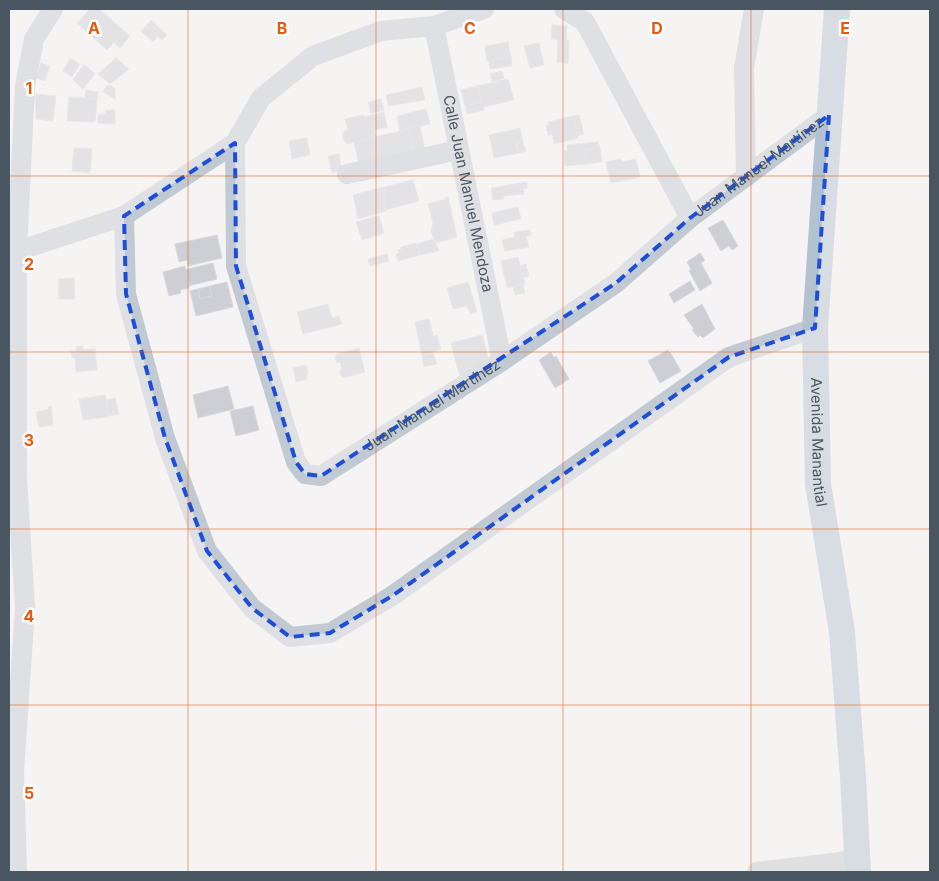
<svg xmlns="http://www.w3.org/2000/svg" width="939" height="881" font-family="Inter,sans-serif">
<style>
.building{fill:#cdcfd5;stroke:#d7d9de}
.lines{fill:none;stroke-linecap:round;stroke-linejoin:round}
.minor{stroke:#c1cad2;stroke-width:20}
.major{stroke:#b3c2d1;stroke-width:26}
.marked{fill:none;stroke:#1d4ed8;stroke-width:4;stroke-dasharray:10 6;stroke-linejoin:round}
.grid{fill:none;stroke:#e8590c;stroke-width:1;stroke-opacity:0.55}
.labels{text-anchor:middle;stroke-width:5;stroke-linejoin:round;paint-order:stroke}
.street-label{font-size:15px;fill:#4a5661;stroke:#fff}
.grid-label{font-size:16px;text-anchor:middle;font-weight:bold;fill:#e8590c;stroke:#fff;stroke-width:5;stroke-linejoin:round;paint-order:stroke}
</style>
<rect width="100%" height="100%" fill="#f5f3f3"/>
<g class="building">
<path d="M90,9H99L104,13L87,32L77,23Z"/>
<path d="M104,13L124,31L107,50L87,32Z"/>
<path d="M151,20L167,35L162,40L146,26Z"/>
<path d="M552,25L567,26L566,40H569L568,63L557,62L558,40L551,39Z"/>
<path d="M146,26L158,36L153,42L141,31Z"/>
<path d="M124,31L130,36L120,48L113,42Z"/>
<path d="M508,42L511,57L487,61L485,46Z"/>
<path d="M539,43L544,65L530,68L524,46Z"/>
<path d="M511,57L512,66L490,69L489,60Z"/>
<path d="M70,58L80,64L72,77L63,71Z"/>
<path d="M116,58L129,69L110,84L98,74Z"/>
<path d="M41,63L50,66L45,81L36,78Z"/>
<path d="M84,64L95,74L83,89L73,80Z"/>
<path d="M502,71L504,78L492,82L490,74Z"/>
<path d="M508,79L514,100L483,107L484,110L467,114L465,106L482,102L478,86Z"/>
<path d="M107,85L109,86L110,85L115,88V99L103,92Z"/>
<path d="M478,86L482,102L465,106L461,90Z"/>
<path d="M422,87L425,100L388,106L386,95Z"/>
<path d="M86,90L98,92L97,99L85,98Z"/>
<path d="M35,94L56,96L53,121L36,119Z"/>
<path d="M69,97L97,99L95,122L67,121Z"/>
<path d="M381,99L384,110L371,113L368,102Z"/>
<path d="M426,109L430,124L400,131L397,116Z"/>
<path d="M106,110H115V124L98,123V114H106Z"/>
<path d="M384,112L387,127L374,130L376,137L347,144L343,139V132L348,129L345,119L363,115L364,117Z"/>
<path d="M579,115L584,134L577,136L573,116Z"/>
<path d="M573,116L578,138L554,144L552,134L548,135L546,125H549L548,122Z"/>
<path d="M420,126L425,149L414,151L409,129Z"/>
<path d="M520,128L523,142L516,144L519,153L494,158L489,135Z"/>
<path d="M409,129L414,152L359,166L354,142Z"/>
<path d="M307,138L310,155L292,159L289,141Z"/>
<path d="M523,142L526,151L519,153L516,144Z"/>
<path d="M598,142L600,148L586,150L587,164L565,166L564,151H567V145Z"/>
<path d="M74,148L92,149L90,173L72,171Z"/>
<path d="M600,148L602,162L587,164L586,150Z"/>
<path d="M339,154L342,170L332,173L328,156Z"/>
<path d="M621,159L622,162L636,159L640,177L611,183L606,162Z"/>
<path d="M413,180L419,201L385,210L383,200L386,195L384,187Z"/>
<path d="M527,182V188L523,189L524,194L503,196L504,199L493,200L491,188Z"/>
<path d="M384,187L386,195L383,200L385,211L358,219L353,195Z"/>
<path d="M445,197H448L457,237L436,243L431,232L433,222L428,204L446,199Z"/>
<path d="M518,207L521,219L494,225L492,213Z"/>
<path d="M379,216L384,233L362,240L356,222Z"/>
<path d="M723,220L738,246L732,250L729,246L721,251L708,228Z"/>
<path d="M530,230L531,236H526L529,247L505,251L502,240L515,237L514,232Z"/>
<path d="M217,235L222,258L188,266L187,260L179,262L175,244Z"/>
<path d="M434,239L439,251L420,255L417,244Z"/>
<path d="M416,243L420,255L398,261L396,254L399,253L398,250L401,249V247Z"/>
<path d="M700,253L705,260L701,263L712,283L700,291L689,271L691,269L687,262Z"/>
<path d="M387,254L389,261L370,266L368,259Z"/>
<path d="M518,257L525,284L507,288L501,261Z"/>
<path d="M213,263L217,279L188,286L184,270Z"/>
<path d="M526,264L529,276L523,278L520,266Z"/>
<path d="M185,266L189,288L180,290L181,293L169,296L163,272Z"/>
<path d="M74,278L75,299H59L58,279Z"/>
<path d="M690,281L695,290L674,303L669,294Z"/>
<path d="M227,282L233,307L196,316L190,291L198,289L200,299L212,296L210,286Z"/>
<path d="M468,282L477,312L470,314L467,306L453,309L447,288Z"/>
<path d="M523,284L525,293L515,295L513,287Z"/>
<path d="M210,286L212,296L200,299L198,289Z"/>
<path d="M328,304L332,318L339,316L342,324L303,334L297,312Z"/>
<path d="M702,304L715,329L703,338L700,335L698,337L692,330L694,329L684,315Z"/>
<path d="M429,319L433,336L437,335L441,349L422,356L415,322Z"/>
<path d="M482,335L489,361L460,377L451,343Z"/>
<path d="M83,346V350L95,349L97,370L76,372L75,358H72L71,351H76V347Z"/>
<path d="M359,348L365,372L343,378L339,372L342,369L340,362L337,363L335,357L337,354Z"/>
<path d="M668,350L669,353L670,352L681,371L660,383L648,361Z"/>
<path d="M551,352L554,358L556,356L569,379L555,388L539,360Z"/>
<path d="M433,353L437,364L424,367L422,356Z"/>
<path d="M306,365L308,374H306L307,379L296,382L293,368Z"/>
<path d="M228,386L234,409L198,418L193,395Z"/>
<path d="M105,395L108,410L107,411L108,417L83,420L79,399Z"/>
<path d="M115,398L119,414L108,416L107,411L108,410L106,400Z"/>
<path d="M51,406L53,425L39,427L36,412L49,409L48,407Z"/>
<path d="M253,406L259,430L236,436L230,411Z"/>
</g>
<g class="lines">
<g class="minor">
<path d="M564,9L585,22L690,218"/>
<path id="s1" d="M434,26L502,361"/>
<path id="s2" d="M235,143L236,266L296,462L305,474L321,476L502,361L616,283L690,218L829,115"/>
<path d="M347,174L459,150"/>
<path d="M746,177L744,68L754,9"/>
<path d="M124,216L126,294L165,438L207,551L252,608L290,637L330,633L392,596L729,357L815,328"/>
<path d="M17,251L124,216L235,143L261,98L313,56L381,31L434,26L484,9"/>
<path d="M17,872L14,772L25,608L17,478V251L25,86L34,39L53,9"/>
<path d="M757,872L857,860"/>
</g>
<path class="major" id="s3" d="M837,9L815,328L818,484L842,632L853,777L858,872"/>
</g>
<path d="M0 0H939V881H0ZM829,115L815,328L729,357L392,596L330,633L290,637L252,608L207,551L165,438L126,294L124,216L235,143L236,266L296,462L305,474L321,476L616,283L690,218Z" fill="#f5f3f3" fill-opacity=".55" fill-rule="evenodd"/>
<path class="marked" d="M829,115L815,328L729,357L392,596L330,633L290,637L252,608L207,551L165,438L126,294L124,216L235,143L236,266L296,462L305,474L321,476L616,283L690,218Z"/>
<path class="grid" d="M188,9V872M376,9V872M563,9V872M751,9V872M9,176H930M9,352H930M9,529H930M9,705H930"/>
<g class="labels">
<g class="street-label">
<text dy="5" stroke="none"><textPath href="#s2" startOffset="896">Juan Manuel Martínez</textPath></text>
<text dy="5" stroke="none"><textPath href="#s1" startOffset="171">Calle Juan Manuel Mendoza</textPath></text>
<text dy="5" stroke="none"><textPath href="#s2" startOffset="491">Juan Manuel Martínez</textPath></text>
<text dy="5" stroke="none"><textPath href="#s3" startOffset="434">Avenida Manantial</textPath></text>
</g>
</g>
<g class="grid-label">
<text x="94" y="34">A</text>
<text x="282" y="34">B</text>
<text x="470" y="34">C</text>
<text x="657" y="34">D</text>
<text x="845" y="34">E</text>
<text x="29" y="94">1</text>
<text x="29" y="270">2</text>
<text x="29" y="446">3</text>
<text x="29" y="622">4</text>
<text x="29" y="799">5</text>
</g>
<rect width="939" height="881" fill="none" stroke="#4a5661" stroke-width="20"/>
</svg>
